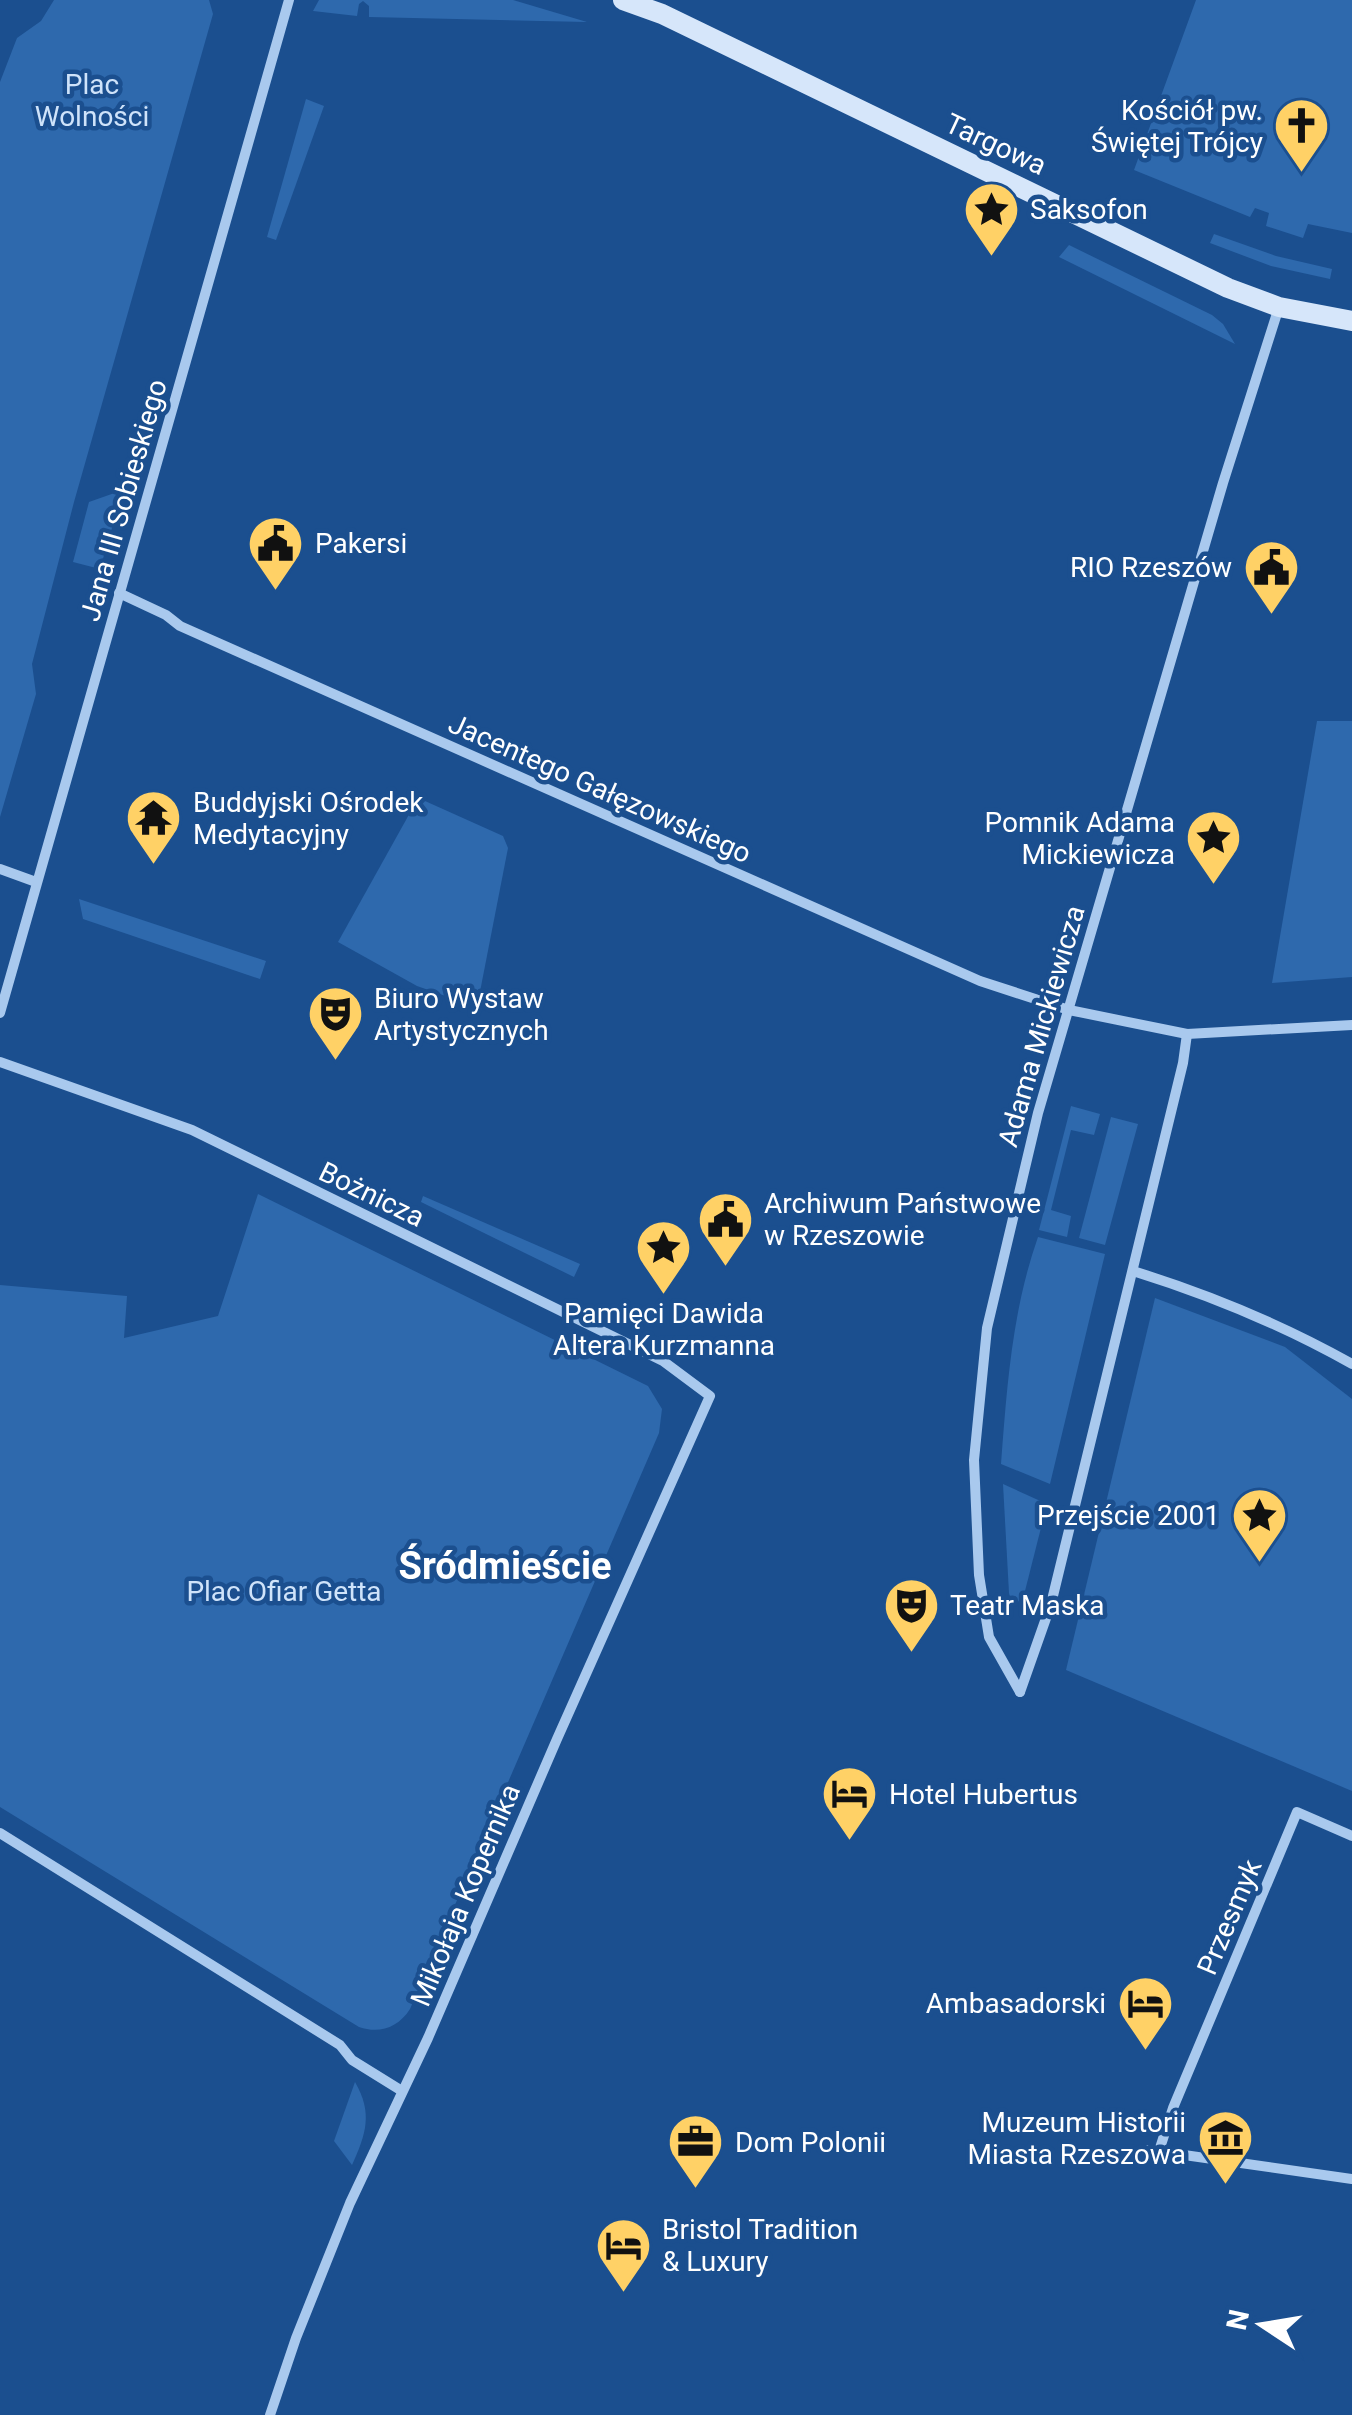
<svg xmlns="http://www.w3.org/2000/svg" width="1352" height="2415" font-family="Roboto,sans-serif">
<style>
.green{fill:#2e69ad}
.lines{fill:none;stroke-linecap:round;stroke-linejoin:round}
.street{stroke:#a9c9ee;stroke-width:10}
.secondary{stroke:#d6e6fa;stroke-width:20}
.labels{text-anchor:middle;stroke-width:9;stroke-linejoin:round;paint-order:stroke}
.park-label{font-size:28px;fill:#cfe3fa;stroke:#1b4f8f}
.poi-label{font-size:28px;fill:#fff;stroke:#1b4f8f;text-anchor:start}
.street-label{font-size:28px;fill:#fff;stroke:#1b4f8f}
.district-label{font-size:38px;font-weight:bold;fill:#fff;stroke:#1b4f8f}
</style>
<rect width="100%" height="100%" fill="#1b4f8f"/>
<g class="green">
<path d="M54,0H209L213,14L74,502L32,664L36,694L0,817V82L17,38L41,21Z"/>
<path d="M319,0H513L587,22L369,17V6L363,1L359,4L357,16L313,11Z"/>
<path d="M1196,0H1352V233L1308,224L1303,238L1266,226L1269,213L1255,208L1250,217L1134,170Z"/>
<path d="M306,99L324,106L276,240L267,237Z"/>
<path d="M1214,234L1276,256L1332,269L1330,279L1271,266L1210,243Z"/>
<path d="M1069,245L1212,315L1223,324L1235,344L1059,257Z"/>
<path d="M123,490L100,569L73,562L89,502Z"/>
<path d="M1317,721H1352V977L1272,983Z"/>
<path d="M425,801L503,836L508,848L477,1007L417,986L338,942L416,802Z"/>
<path d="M79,899L266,961L260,979L83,919Z"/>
<path d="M1071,1106L1100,1114L1094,1135L1071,1130L1051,1210L1071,1216L1067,1237L1039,1230Z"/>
<path d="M1111,1117L1138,1124L1105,1245L1079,1238Z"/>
<path d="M258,1194L648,1386L662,1409L659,1433L410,2009C398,2028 379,2034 359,2027L0,1807V1285L127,1296L124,1338L218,1316Z"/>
<path d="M423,1196L580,1264L574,1277L421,1202Z"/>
<path d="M1038,1237L1105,1254L1050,1484L1001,1464C1007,1386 1012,1311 1038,1237Z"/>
<path d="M1155,1298L1285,1347L1352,1399V1791L1066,1670Z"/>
<path d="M1003,1484L1047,1504L1024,1595L1016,1604L1011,1601L1009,1593Z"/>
<path d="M355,2082C373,2113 366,2134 352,2165L334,2141Z"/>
</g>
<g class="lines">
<g class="street">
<path d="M119,593L166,615L180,626L980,981L1069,1010L1187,1034L1352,1025"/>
<path d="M0,869L36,882"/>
<path d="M0,1013L289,0"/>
<path d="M0,1062L192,1130L663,1361L710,1396L557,1739L428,2038L350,2203L296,2338L270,2415"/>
<path d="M1133,1271C1210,1295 1281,1324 1352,1364"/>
<path d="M1020,1692L989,1637L979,1575L974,1460L987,1328L1038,1113L1223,483L1279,307"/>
<path d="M1020,1692L1051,1604L1183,1063L1187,1034"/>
<path d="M0,1833L340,2045L352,2060L402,2091"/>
<path d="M1149,2150L1352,2179"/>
<path d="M1159,2151L1173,2108L1297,1812L1352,1836"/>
</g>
<path class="secondary" d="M623,0L662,14L1228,288L1279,307L1352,321"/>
</g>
<defs>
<symbol id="church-pin" viewBox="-11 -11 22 30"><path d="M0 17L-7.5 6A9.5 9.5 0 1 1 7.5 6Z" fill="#ffd166" stroke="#1b4f8f"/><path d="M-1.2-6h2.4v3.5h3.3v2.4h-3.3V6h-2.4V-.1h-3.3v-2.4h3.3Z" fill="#111"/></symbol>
<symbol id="sight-pin" viewBox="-11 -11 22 30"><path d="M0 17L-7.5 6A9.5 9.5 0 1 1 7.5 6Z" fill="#ffd166" stroke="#1b4f8f"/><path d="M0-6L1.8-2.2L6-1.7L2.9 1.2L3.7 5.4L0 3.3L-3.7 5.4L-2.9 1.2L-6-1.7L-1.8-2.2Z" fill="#111"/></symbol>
<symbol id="civic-pin" viewBox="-11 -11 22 30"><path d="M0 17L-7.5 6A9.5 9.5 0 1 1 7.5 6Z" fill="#ffd166" stroke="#1b4f8f"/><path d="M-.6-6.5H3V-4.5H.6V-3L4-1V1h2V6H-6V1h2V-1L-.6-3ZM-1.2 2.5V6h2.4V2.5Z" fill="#111"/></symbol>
<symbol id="temple-pin" viewBox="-11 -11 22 30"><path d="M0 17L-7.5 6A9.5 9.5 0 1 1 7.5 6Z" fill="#ffd166" stroke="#1b4f8f"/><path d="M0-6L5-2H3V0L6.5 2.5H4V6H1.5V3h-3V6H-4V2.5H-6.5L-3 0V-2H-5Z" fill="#111"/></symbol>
<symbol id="theatre-pin" viewBox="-11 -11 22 30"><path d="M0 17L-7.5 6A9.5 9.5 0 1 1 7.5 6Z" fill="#ffd166" stroke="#1b4f8f"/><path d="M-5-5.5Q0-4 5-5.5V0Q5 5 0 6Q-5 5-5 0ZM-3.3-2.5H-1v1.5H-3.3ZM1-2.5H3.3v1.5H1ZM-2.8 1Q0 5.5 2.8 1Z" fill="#111"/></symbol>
<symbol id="hotel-pin" viewBox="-11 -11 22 30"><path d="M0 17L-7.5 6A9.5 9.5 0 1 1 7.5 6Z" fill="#ffd166" stroke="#1b4f8f"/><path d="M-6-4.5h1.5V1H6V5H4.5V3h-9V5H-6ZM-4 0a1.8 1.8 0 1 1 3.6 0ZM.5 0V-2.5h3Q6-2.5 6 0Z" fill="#111"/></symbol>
<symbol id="museum-pin" viewBox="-11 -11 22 30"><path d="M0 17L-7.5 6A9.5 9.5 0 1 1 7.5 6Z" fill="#ffd166" stroke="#1b4f8f"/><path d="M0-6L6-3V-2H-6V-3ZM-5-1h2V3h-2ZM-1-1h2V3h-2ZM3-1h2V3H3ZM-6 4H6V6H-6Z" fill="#111"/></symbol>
<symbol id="office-pin" viewBox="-11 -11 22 30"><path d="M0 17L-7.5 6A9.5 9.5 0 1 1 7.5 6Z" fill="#ffd166" stroke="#1b4f8f"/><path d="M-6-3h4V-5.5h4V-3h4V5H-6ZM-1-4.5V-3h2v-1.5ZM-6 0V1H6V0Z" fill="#111"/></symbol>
</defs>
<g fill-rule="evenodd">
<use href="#church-pin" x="1270" y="94" width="63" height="86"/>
<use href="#sight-pin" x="960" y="178" width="63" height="86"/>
<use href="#civic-pin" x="244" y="512" width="63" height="86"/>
<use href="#civic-pin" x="1240" y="536" width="63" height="86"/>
<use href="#temple-pin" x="122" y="786" width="63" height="86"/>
<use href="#sight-pin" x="1182" y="806" width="63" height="86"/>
<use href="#theatre-pin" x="304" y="982" width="63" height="86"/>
<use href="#civic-pin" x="694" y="1188" width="63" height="86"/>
<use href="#sight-pin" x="632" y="1216" width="63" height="86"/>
<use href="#sight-pin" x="1228" y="1484" width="63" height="86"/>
<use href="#theatre-pin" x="880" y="1574" width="63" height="86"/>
<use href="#hotel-pin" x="818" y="1762" width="63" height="86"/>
<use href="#hotel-pin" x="1114" y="1972" width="63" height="86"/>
<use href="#museum-pin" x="1194" y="2106" width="63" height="86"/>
<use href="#office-pin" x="664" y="2110" width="63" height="86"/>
<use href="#hotel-pin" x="592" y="2214" width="63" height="86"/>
</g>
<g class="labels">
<g class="park-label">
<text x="92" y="94">Plac<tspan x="92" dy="32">Wolności</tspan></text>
<text x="284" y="1601">Plac Ofiar Getta</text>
</g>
<g class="poi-label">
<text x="1263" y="120" text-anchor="end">Kościół pw.<tspan x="1263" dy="32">Świętej Trójcy</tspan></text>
<text x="1030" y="219">Saksofon</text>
<text x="315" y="553">Pakersi</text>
<text x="1232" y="577" text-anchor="end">RIO Rzeszów</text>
<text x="193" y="812">Buddyjski Ośrodek<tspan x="193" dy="32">Medytacyjny</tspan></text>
<text x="1175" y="832" text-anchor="end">Pomnik Adama<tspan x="1175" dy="32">Mickiewicza</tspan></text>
<text x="374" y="1008">Biuro Wystaw<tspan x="374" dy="32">Artystycznych</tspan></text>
<text x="764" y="1213">Archiwum Państwowe<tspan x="764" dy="32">w Rzeszowie</tspan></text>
<text x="664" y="1323" text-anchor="middle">Pamięci Dawida<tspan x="664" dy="32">Altera Kurzmanna</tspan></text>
<text x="1220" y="1525" text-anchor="end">Przejście 2001</text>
<text x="950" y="1615">Teatr Maska</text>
<text x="889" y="1804">Hotel Hubertus</text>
<text x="1106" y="2013" text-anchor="end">Ambasadorski</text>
<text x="1186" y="2132" text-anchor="end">Muzeum Historii<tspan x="1186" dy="32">Miasta Rzeszowa</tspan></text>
<text x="735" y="2152">Dom Polonii</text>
<text x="662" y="2239">Bristol Tradition<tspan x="662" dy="32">&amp; Luxury</tspan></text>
</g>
<g class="street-label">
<text transform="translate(996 144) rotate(25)" y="10">Targowa</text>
<text transform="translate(123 500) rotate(-74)" y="10">Jana III Sobieskiego</text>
<text transform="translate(600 788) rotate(24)" y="10">Jacentego Gałęzowskiego</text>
<text transform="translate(1041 1026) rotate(-74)" y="10">Adama Mickiewicza</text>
<text transform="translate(372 1194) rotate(26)" y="10">Bożnicza</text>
<text transform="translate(465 1895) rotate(-67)" y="10">Mikołaja Kopernika</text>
<text transform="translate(1229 1917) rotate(-67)" y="10">Przesmyk</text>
</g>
<g class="district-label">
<text x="505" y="1579">Śródmieście</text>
</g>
</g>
<g transform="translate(1262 2325) rotate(282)" stroke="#1b4f8f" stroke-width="8" paint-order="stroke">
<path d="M0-8L18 38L0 25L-18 38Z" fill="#ffffff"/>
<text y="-15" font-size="28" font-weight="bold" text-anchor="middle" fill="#ffffff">N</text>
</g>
</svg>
